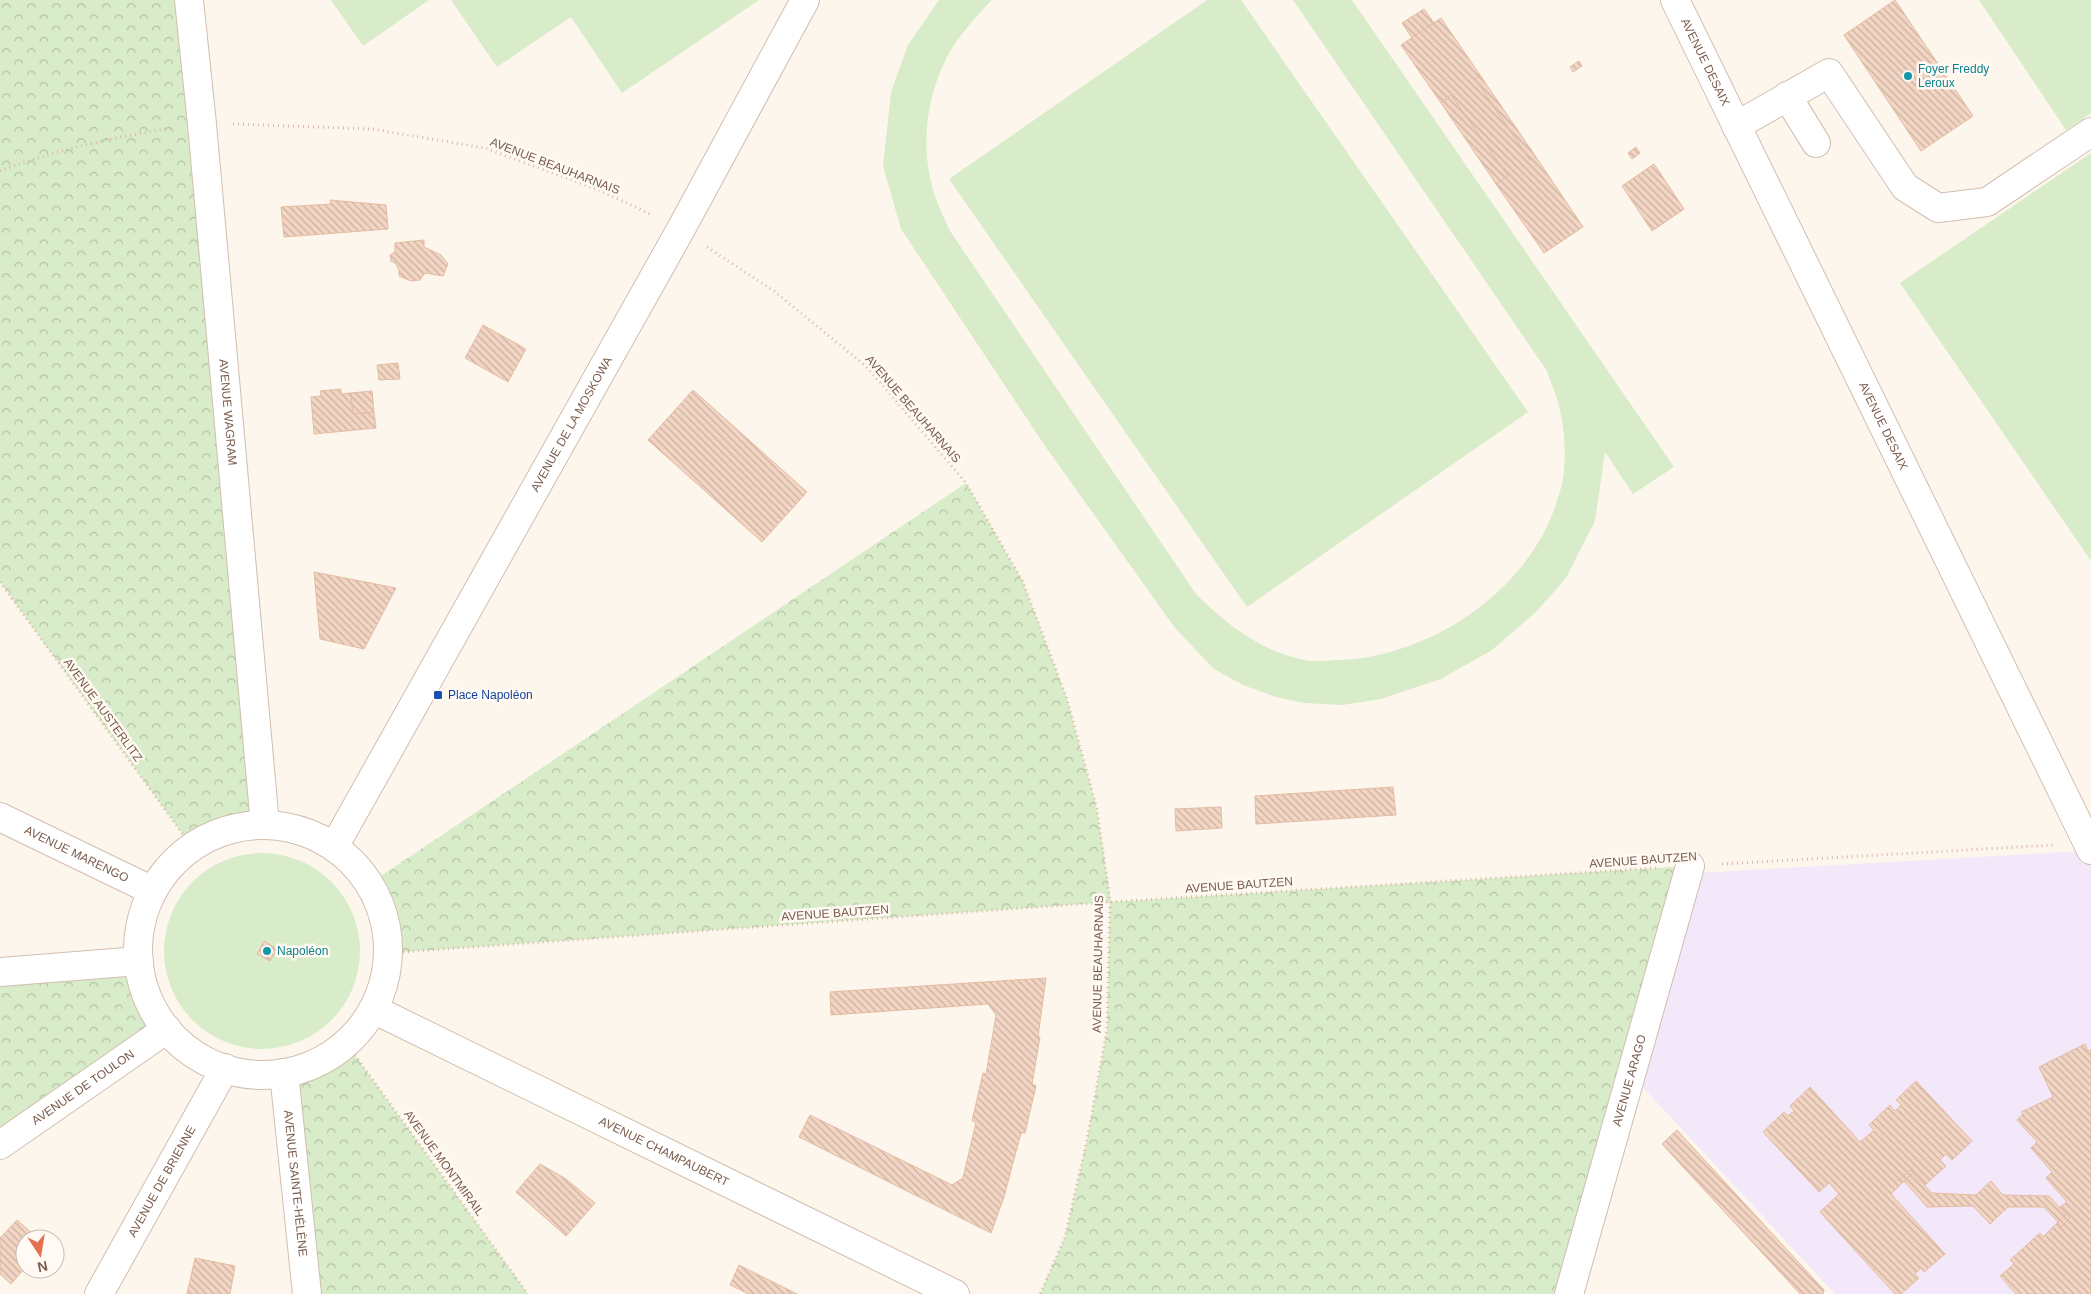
<svg xmlns="http://www.w3.org/2000/svg" width="2091" height="1294" font-family="Helvetica,sans-serif">
<style>
.education{fill:#f3e8fa}
.green{fill:#d8ecc9}
.forest{fill:url(#forest-crowns)}
.building{fill:url(#building-back-hatch);stroke:#e6bba3}
.lines{fill:none;stroke-linecap:round;stroke-linejoin:round}
.minor-casing{stroke:#d1beb0;stroke-width:30}
.path{stroke:#d9b8a5;stroke-width:3;stroke-dasharray:1 4;stroke-linecap:butt}
.minor{stroke:#fff;stroke-width:28}
.culture-dot{fill:#0f9aa8;stroke:#fffaf3;stroke-width:2}
.transit-dot{fill:#1a4fb4;stroke:#fffaf3;stroke-width:2}
.labels{text-anchor:middle;stroke-width:5;stroke-linejoin:round;paint-order:stroke}
.street-label{font-size:12px;fill:#7a5c4d;stroke:#fffaf3}
.culture-label{font-size:12px;fill:#0d838f;stroke:#fffaf3;text-anchor:start}
.transit-label{font-size:12px;fill:#164399;stroke:#fffaf3;text-anchor:start}
</style>
<defs>
<pattern id="forest-crowns" width="20" height="18" patternUnits="userSpaceOnUse" patternTransform="scale(1.25)"><rect width="20" height="18" fill="#d8ecc9"/><path d="M2 6a3 3 0 1 1 6 0M12 15a3 3 0 1 1 6 0" fill="none" stroke="#b4c2a5"/></pattern>
<pattern id="building-back-hatch" width="6" height="6" patternUnits="userSpaceOnUse" patternTransform="scale(1.25)"><rect width="6" height="6" fill="#f3d5c3"/><path d="M-1 5l2 2M0 0l6 6M5-1l2 2" fill="none" stroke="#cab0a1"/></pattern>
</defs>
<rect width="100%" height="100%" fill="#fdf6ec"/>
<path class="education" d="M2083,851L2091,866V1294H1835L1637,1081L1697,873Z"/>
<g class="green">
<path d="M331,0H429L363,46Z"/>
<path d="M451,0H759L622,93L571,17L497,67Z"/>
<path d="M939,0H992C975,18 958,36 947,57C925,99 920,151 935,196C939,208 945,220 950,231L1196,594C1227,625 1261,651 1304,660C1314,662 1325,661 1335,660C1426,659 1527,593 1556,504C1558,496 1562,487 1563,479C1566,457 1565,432 1560,411C1558,398 1551,384 1547,371L1293,0H1352L1674,467L1633,494L1605,452L1595,521L1566,578L1536,612L1492,650L1441,679L1381,699L1342,705L1304,703L1276,697L1243,685L1214,669L1175,628L1045,446L901,229L883,166L891,92L908,45Z"/>
<path d="M1207,0H1241L1528,412L1247,607L949,179Z"/>
<path d="M1979,0H2091V113L2066,130Z"/>
<path d="M2091,153V561L1900,283Z"/>
<circle cx="262" cy="951" r="98"/>
</g>
<g class="forest">
<path d="M0,0H189L255,825L216,834L192,847L0,582Z"/>
<path d="M966,483L1023,582L1067,699L1097,809L1111,902L1690,866L1569,1294H1040L1065,1237L1087,1140L1107,1029L1110,902L388,953C388,928 382,905 369,884Z"/>
<path d="M0,972L141,974L148,997L159,1019L0,1145Z"/>
<path d="M346,1043L528,1294H307L295,1070L324,1058Z"/>
</g>
<g class="building">
<path d="M1895,0L1973,116L1921,151L1844,35Z"/>
<path d="M1424,9L1434,23L1412,38L1402,23Z"/>
<path d="M1441,18L1480,75L1475,79L1530,160L1536,157L1583,227L1544,253L1496,184L1508,176L1451,95L1441,103L1401,45Z"/>
<path d="M1579,61L1582,66L1573,72L1570,67Z"/>
<path d="M1480,75L1536,157L1530,160L1475,79Z"/>
<path d="M1451,95L1508,176L1496,184L1441,103Z"/>
<path d="M1636,147L1640,153L1632,159L1628,153Z"/>
<path d="M1654,164L1684,209L1652,231L1622,186Z"/>
<path d="M330,200L386,205L388,229L284,237L281,207L331,204Z"/>
<path d="M424,240V247L441,255L448,264L443,276L425,273L420,280L411,281L399,276V270L396,264L391,261L390,255L395,252V243Z"/>
<path d="M483,325L526,349L508,382L465,358Z"/>
<path d="M398,363L400,379L379,380L377,365Z"/>
<path d="M341,389V394L351,393L353,414L374,412L376,428L314,434L311,397L321,396L320,391Z"/>
<path d="M693,390L807,492L762,542L648,440Z"/>
<path d="M372,391L374,412L353,414L351,393Z"/>
<path d="M314,572L396,588L364,649L320,639Z"/>
<path d="M1393,787L1396,815L1256,824L1255,796Z"/>
<path d="M1221,807L1222,828L1176,831L1175,809Z"/>
<path d="M264,941L277,949L270,961L257,954Z"/>
<path d="M1046,978L1038,1037H1040L1032,1084L1036,1086L1025,1133H1021L1004,1197L991,1233L799,1137L810,1115L952,1185L963,1178L976,1122L972,1121L983,1073L986,1074L996,1015L988,1004L831,1015L830,992Z"/>
<path d="M2085,1044L2088,1051L2091,1050V1294H2016L2000,1276L2014,1264L2010,1260L2040,1233L2043,1237L2058,1222L2061,1227L2070,1218L2060,1207L2067,1202L2046,1178L2052,1172L2031,1148L2037,1142L2017,1120L2023,1114L2021,1112L2053,1097L2039,1067Z"/>
<path d="M1916,1081L1972,1141L1952,1160L1946,1154L1940,1160L1946,1166L1925,1185L1910,1170L1900,1179L1903,1182L1891,1194L1945,1254L1924,1272L1921,1268L1915,1274L1919,1278L1901,1294H1895L1820,1212L1839,1194L1829,1183L1819,1192L1763,1132L1784,1112L1788,1116L1794,1111L1790,1106L1810,1087L1860,1142L1874,1130L1869,1125L1890,1105L1895,1111L1901,1105L1896,1100Z"/>
<path d="M1677,1130L1824,1290L1823,1294H1800L1662,1144Z"/>
<path d="M540,1164L566,1179L595,1203L566,1236L516,1192Z"/>
<path d="M1910,1170L1913,1173L1903,1182L1900,1179Z"/>
<path d="M1913,1173L1932,1193L1976,1195L1991,1181L2003,1195L2049,1196L2066,1214L2058,1222L2044,1207H2008L1990,1224L1973,1206L1927,1207L1904,1181Z"/>
<path d="M2066,1214L2070,1218L2061,1227L2058,1222Z"/>
<path d="M17,1220L39,1239H25V1268L11,1284L0,1274V1238Z"/>
<path d="M195,1258L235,1266L230,1294H187Z"/>
<path d="M739,1265L797,1294H749L730,1285Z"/>
</g>
<g class="lines">
<defs>
<g id="minor">
<path id="s1" d="M189,0L202,124L265,825"/>
<path id="s2" d="M1675,0L2091,850"/>
<path d="M1787,96L1816,143"/>
<path d="M1736,126L1829,73L1905,187L1938,208L1987,202L2091,132"/>
<path id="s3" d="M0,817L153,891"/>
<circle cx="263" cy="950" r="125"/>
<path id="s4" d="M334,847L681,229L805,0"/>
<path d="M0,972L139,961"/>
<path id="s5" d="M373,1009L955,1294"/>
<path id="s6" d="M284,1073L307,1294"/>
<path id="s7" d="M0,1145L167,1029"/>
<path id="s8" d="M99,1294L225,1068"/>
<path id="s9" d="M1569,1294L1690,866"/>
</g>
</defs>
<use href="#minor" class="minor-casing"/>
<g class="path">
<path d="M233,124L372,129L485,148L599,190L652,215"/>
<path d="M0,171C55,150 114,137 172,128"/>
<path d="M707,247L774,291L868,368L966,483L1023,582L1067,699L1097,809L1110,902L1107,1029L1087,1140L1065,1237L1040,1294"/>
<path d="M0,582L192,847"/>
<path d="M1722,864L2053,845"/>
<path d="M388,953L1110,902L1656,868"/>
<path d="M346,1043L528,1294"/>
</g>
<use href="#minor" class="minor"/>
</g>
<g class="culture-dot">
<circle cx="1908" cy="76" r="5"/>
<circle cx="267" cy="951" r="5"/>
</g>
<rect class="transit-dot" x="433" y="690" width="10" height="10" rx="2.5"/>
<g class="labels">
<g class="street-label">
<text dy="4" stroke="none"><textPath href="#s2" startOffset="69">AVENUE DESAIX</textPath></text>
<text transform="translate(555 166) rotate(21)" y="4">AVENUE BEAUHARNAIS</text>
<text transform="translate(913 409) rotate(49)" y="4">AVENUE BEAUHARNAIS</text>
<text dy="4" stroke="none"><textPath href="#s1" startOffset="414">AVENUE WAGRAM</textPath></text>
<text dy="4" stroke="none"><textPath href="#s4" startOffset="485">AVENUE DE LA MOSKOWA</textPath></text>
<text dy="4" stroke="none"><textPath href="#s2" startOffset="474">AVENUE DESAIX</textPath></text>
<text transform="translate(103 710) rotate(54)" y="4">AVENUE AUSTERLITZ</text>
<text dy="4" stroke="none"><textPath href="#s3" startOffset="85">AVENUE MARENGO</textPath></text>
<text transform="translate(1643 860) rotate(-4)" y="4">AVENUE BAUTZEN</text>
<text transform="translate(1239 885) rotate(-4)" y="4">AVENUE BAUTZEN</text>
<text transform="translate(835 913) rotate(-4)" y="4">AVENUE BAUTZEN</text>
<text transform="translate(1098 964) rotate(-89)" y="4">AVENUE BEAUHARNAIS</text>
<text dy="4" stroke="none"><textPath href="#s9" startOffset="222">AVENUE ARAGO</textPath></text>
<text dy="4" stroke="none"><textPath href="#s7" startOffset="101">AVENUE DE TOULON</textPath></text>
<text dy="4" stroke="none"><textPath href="#s5" startOffset="324">AVENUE CHAMPAUBERT</textPath></text>
<text transform="translate(444 1163) rotate(54)" y="4">AVENUE MONTMIRAIL</text>
<text dy="4" stroke="none"><textPath href="#s8" startOffset="129">AVENUE DE BRIENNE</textPath></text>
<text dy="4" stroke="none"><textPath href="#s6" startOffset="111">AVENUE SAINTE-HÉLÈNE</textPath></text>
</g>
<g class="culture-label">
<text x="1918" y="73">Foyer Freddy<tspan x="1918" dy="14">Leroux</tspan></text>
<text x="277" y="955">Napoléon</text>
</g>
<g class="transit-label">
<text x="448" y="699">Place Napoléon</text>
</g>
</g>
<g transform="translate(40 1254) rotate(168)"><circle r="24" fill="#fffaf3" stroke="#cabbb1"/>
<path d="M0-4L9 19L0 12L-9 19Z" fill="#e76f51"/>
<text y="-8" font-size="14" font-weight="bold" text-anchor="middle" fill="#7a5c4d">N</text>
</g>
</svg>
